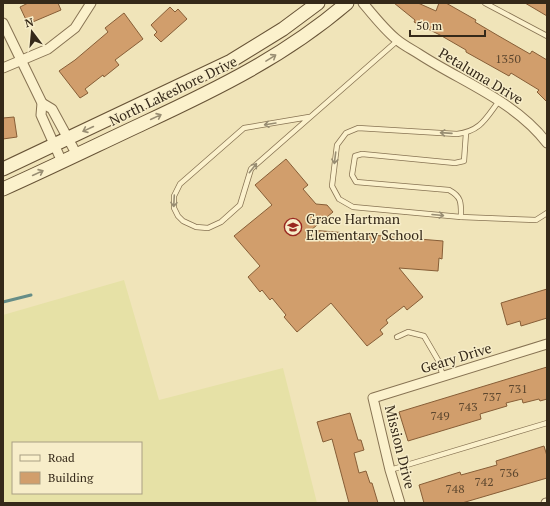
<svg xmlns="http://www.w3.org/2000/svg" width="550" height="506" font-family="'PT Serif',serif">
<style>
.farmland{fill:#e6e1a6;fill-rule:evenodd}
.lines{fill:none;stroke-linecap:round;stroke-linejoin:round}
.stream{stroke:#668d87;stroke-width:3}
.building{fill:#d19e6c;stroke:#875e37}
.service-casing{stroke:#877353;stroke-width:6}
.minor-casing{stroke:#877353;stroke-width:11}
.secondary-casing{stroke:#685437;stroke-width:15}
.service{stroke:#fbf1cc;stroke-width:4.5}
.minor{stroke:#fbf1cc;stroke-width:9}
.secondary{stroke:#fbf1cc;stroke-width:13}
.oneway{stroke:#988d72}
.labels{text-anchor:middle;stroke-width:3;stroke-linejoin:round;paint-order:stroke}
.number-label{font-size:12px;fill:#5c462e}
.street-label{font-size:14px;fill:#352919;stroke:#f7edc9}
.poi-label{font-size:14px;fill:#352919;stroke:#f7edc9;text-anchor:start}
</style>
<rect width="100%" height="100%" fill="#f0e4b9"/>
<path class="farmland" d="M124,280L159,400L283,368L317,503H3V315ZM13,443H141V493H13Z"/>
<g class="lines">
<path class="stream" d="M3,302L31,295"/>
</g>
<g class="building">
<path d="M28,3H58L61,10L28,24L20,7Z"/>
<path d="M394,3H418L436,11L439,3H446L476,20L475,22L497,35L530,54L532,51L547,60V102L537,92L539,90L511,73L509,76L466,52V50L440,35L414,22L415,20Z"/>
<path d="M525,3H547V16Z"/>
<path d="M170,7L175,12L178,9L187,19L161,42L154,35L157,32L151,25Z"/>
<path d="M124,13L143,39L115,60L119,65L104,77L103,75L85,89L88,93L80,98L59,71L75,60L108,32L105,28Z"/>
<path d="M14,117L17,137L3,139V118Z"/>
<path d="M286,159L308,185L303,189L316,204L327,205L333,212L311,230L443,241L442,259L439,258L438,271L399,268L423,297L407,310L404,306L386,320L388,323L380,330L383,334L367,346L331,303L297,332L284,317L286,315L272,298L270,300L262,290L260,292L248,277L260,266L234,236L272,205L255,185Z"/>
<path d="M547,289V318L521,326L520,321L507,325L501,303Z"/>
<path d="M547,367V399L540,401L539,399L523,403L522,399L506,403L507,406L480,414L481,419L408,441L399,412Z"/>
<path d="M350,413L358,440H361L364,450L354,453L359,473L366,471L370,483H372L378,503H349L332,439L323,442L317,422Z"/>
<path d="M544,446L547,456V478L462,503H424L419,485L460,472L461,475L497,465L496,461Z"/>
</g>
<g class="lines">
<defs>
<g id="service">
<path d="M485,3L547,36"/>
<path d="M499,101C486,118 481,131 457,134L358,128L346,133L337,145L332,186L339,199L353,207L461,217L536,220L547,213"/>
<path d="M309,117L244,128L180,184L174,196V208L178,216L183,221L196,227L208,228L221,222L240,205L251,169L397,41"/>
<path d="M461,217C461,203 462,197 449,190L356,182L352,175L355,156L362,154L455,163L464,161L466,133"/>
<path d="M397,337L408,332L424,336L438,360L443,376"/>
<path d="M390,470L547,423"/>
</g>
<g id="minor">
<path d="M363,3C373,15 384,29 396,39C403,45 411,49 419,54C462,82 515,101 547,143"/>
<path d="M3,23L42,103L41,115L62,162"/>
<path d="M3,68L48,49L75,28L91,3"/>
<path d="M42,103L52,109L77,155"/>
<path d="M400,503L390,470L373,398L547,344"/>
<path d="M546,503H547"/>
</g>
<g id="secondary">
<path d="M3,169L231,61L283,29L318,3"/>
<path d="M3,189C50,168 97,145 144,123C217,89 285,56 347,3"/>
</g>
</defs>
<use href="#service" class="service-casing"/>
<use href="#minor" class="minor-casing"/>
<use href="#secondary" class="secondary-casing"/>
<use href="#service" class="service"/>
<use href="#minor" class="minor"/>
<use href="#secondary" class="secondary"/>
</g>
<defs><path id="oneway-shaft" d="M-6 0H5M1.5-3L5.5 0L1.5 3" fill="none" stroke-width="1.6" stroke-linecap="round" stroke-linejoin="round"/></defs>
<g class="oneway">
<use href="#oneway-shaft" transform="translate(271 58) rotate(-32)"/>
<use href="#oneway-shaft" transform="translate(156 117) rotate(-25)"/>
<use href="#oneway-shaft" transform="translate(270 124) rotate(171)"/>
<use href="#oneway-shaft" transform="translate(88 129) rotate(155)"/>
<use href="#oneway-shaft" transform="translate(446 133) rotate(-176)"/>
<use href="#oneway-shaft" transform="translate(335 158) rotate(97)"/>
<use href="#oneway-shaft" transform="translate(253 168) rotate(-52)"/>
<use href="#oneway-shaft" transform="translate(38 173) rotate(-25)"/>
<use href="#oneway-shaft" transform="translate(174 201) rotate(93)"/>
<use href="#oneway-shaft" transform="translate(438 215) rotate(5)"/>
</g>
<defs>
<symbol id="school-ring" viewBox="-11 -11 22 22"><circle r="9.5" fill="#f7edc9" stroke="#992820" stroke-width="1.5"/><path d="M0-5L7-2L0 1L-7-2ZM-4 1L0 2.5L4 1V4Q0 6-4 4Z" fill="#992820"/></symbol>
</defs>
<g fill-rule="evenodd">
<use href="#school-ring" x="283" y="217" width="20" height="20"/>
</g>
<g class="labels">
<g class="number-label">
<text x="508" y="63">1350</text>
<text x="518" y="393">731</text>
<text x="492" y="401">737</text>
<text x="468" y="411">743</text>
<text x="440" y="420">749</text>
<text x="509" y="477">736</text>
<text x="484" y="486">742</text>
<text x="455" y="493">748</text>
</g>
<g class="street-label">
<text transform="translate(481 76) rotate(31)" y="5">Petaluma Drive</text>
<text transform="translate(173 91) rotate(-26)" y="5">North Lakeshore Drive</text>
<text transform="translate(456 358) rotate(-17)" y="5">Geary Drive</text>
<text transform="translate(400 447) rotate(76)" y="5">Mission Drive</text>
</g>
<g class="poi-label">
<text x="306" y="224">Grace Hartman<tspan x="306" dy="16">Elementary School</tspan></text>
</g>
</g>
<rect width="550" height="506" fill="none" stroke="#352919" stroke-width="8"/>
<rect x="12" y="442" width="130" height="52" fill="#f7edc9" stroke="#a99f83"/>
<rect x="20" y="455" width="20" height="6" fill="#fbf1cc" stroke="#a99f83"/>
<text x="48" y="462" font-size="12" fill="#352919">Road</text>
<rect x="20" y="472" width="20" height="12" fill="#d19e6c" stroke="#a99f83"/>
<text x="48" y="482" font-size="12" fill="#352919">Building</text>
<g transform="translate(32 32) rotate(344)" stroke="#f7edc9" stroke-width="3" paint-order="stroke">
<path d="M0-3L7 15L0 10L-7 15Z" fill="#352919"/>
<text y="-6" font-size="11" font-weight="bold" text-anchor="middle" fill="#352919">N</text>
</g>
<path d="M410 30v6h75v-6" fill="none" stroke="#352919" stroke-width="2"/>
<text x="416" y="30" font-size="12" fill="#352919" stroke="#f7edc9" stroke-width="3" paint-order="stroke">50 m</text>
</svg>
